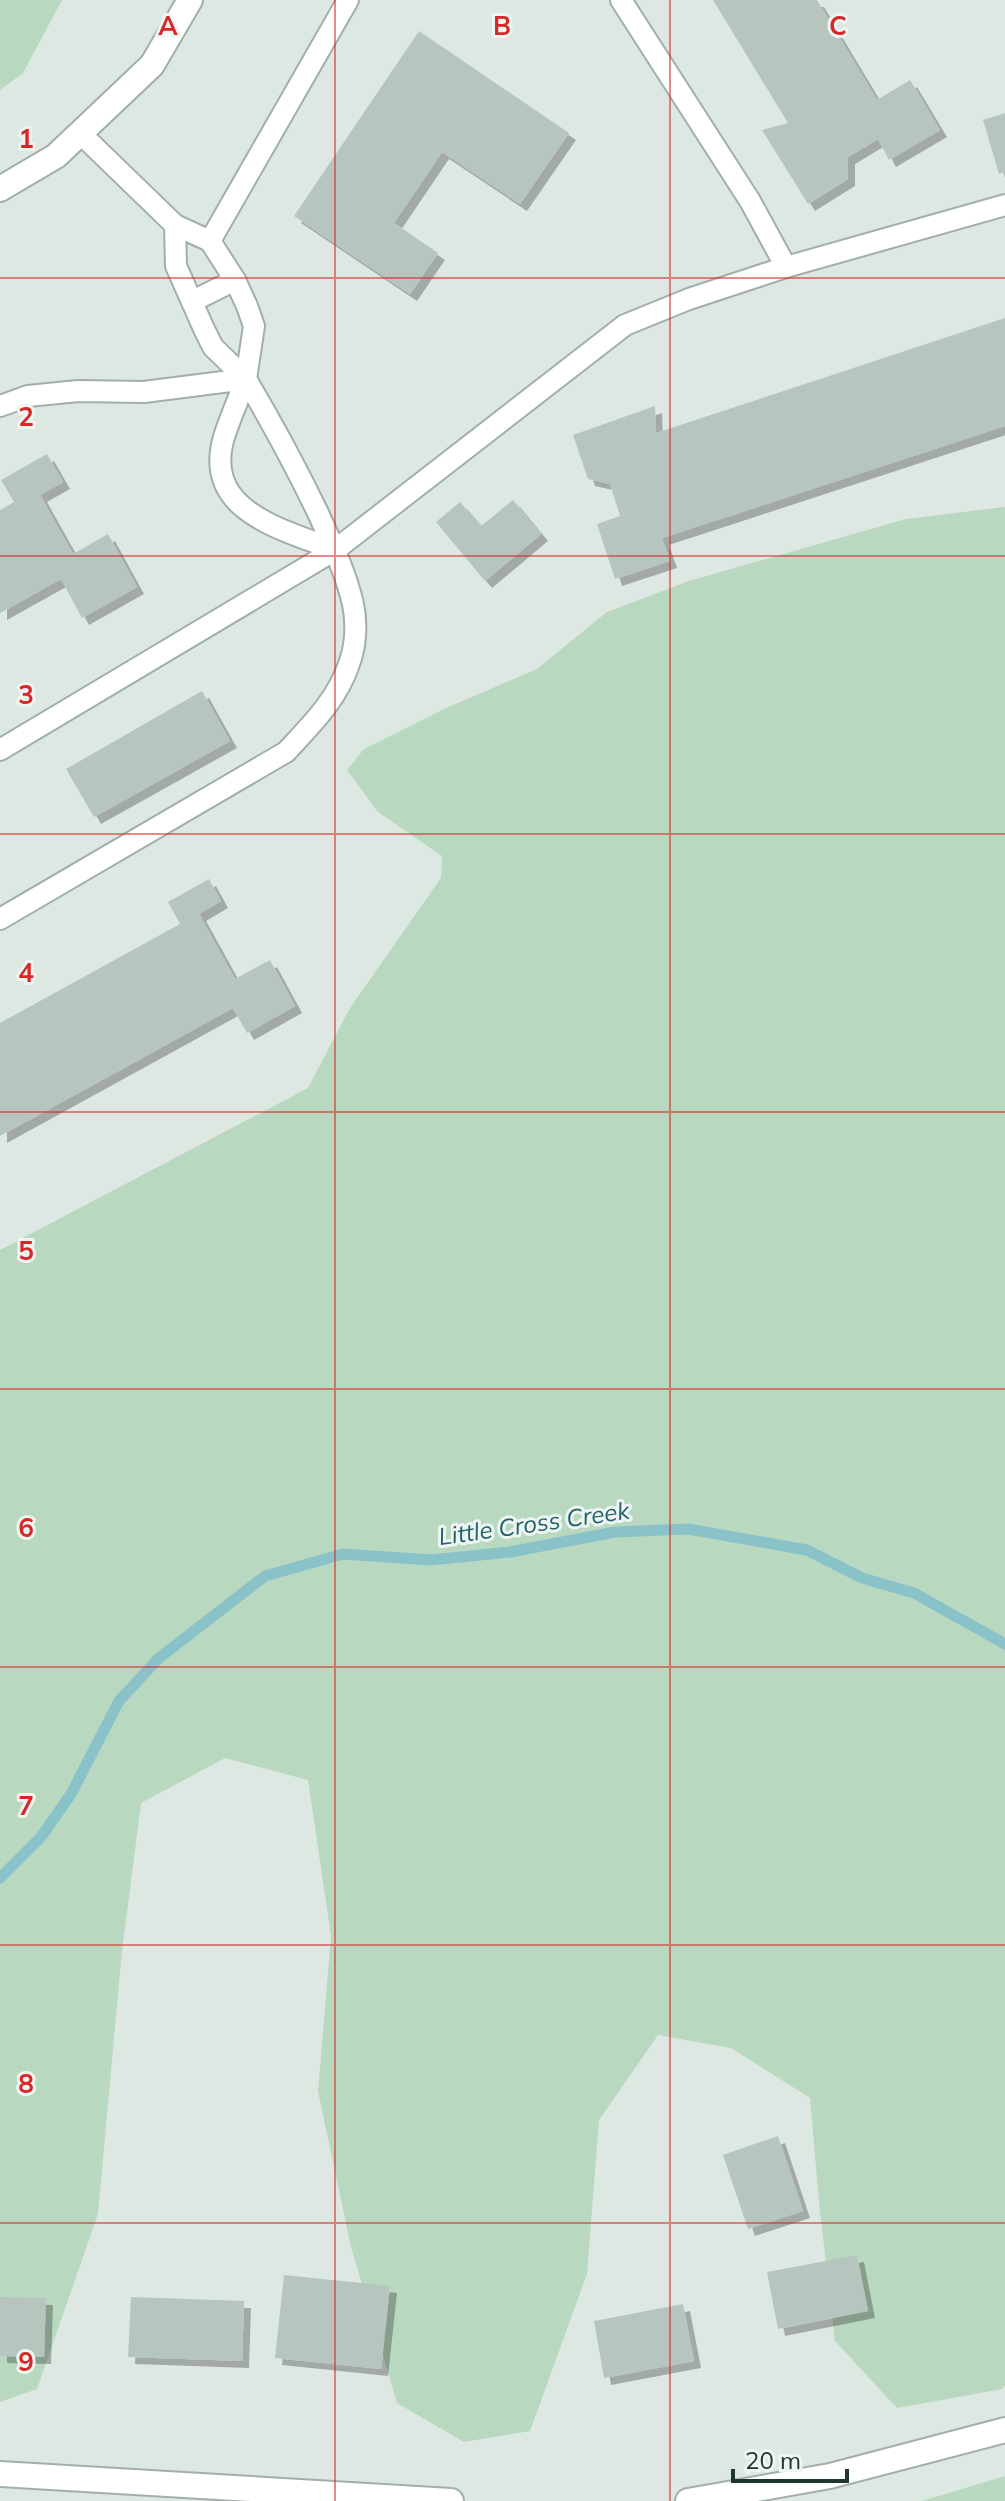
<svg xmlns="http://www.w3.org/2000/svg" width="1005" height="2501" font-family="Mulish,sans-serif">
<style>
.green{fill:#b8d8bf}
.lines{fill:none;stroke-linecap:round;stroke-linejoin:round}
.stream{stroke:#8ac2c9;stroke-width:11}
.building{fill:#b7c5bf;filter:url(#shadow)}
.service-casing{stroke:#a2afa9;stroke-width:24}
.minor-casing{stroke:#a2afa9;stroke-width:28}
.service{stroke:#fff;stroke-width:20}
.minor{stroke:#fff;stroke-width:24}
.grid{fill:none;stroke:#d62828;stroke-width:2;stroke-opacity:0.55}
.labels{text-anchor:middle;stroke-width:6;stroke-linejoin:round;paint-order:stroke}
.water-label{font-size:24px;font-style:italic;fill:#22636c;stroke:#eef5f1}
.grid-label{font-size:26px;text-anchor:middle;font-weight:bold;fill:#d62828;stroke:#eef5f1;stroke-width:6;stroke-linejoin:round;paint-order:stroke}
</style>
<defs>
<filter id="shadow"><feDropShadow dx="7" dy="7" stdDeviation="0" flood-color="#0004"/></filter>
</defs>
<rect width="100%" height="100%" fill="#dee8e3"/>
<g class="green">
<path d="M0,0H62L23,73L0,90Z"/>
<path d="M1005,507V2386L1002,2389L897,2408L835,2341L819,2202L810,2098L731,2048L658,2035L599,2120L587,2274L530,2431L464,2442L397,2403L351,2247L318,2091L331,1936L308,1780L225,1758L141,1803L122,1951L98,2214L37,2389L0,2402V1250L308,1088L350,1008L441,878L442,856L378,812L347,770L364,749L444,709L537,669L607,612L689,581L906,519Z"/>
<path d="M1005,2476V2501H922Z"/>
</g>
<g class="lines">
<path class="stream" d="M0,1878L41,1837L71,1794L119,1701L159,1658L265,1576L343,1554L431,1560L510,1552L615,1532L688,1529L807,1550L862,1578L914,1593L1005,1644"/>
</g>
<g class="building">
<path d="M713,0H817L877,100L910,80L940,130L889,160L878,139L848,157V179L808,204L762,130L788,123Z"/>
<path d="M419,31L569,133L520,204L442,152L394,223L438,253L410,294L294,216Z"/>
<path d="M1005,113V172L999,174L983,120Z"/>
<path d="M1005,318V426L662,538L670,561L615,579L597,524L620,516L610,484L588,479L573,435L655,406L656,433Z"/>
<path d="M47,454L63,482L40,495L73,554L108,534L137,587L82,618L61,579L0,613V510L14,502L1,480Z"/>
<path d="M513,500L541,534L485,581L436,522L460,502L481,526Z"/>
<path d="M202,691L230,741L94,817L66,769Z"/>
<path d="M209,879L221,901L199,914L235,979L270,960L295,1006L247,1033L233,1008L0,1136V1023L180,924L168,902Z"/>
<path d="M778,2136L803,2211L748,2229L723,2155Z"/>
<path d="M857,2255L868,2311L778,2329L767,2272Z"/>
<path d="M284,2275L390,2286L381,2369L275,2358Z"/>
<path d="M0,2297L46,2298L44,2357L0,2356Z"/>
<path d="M131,2297L244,2301L242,2361L128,2357Z"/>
<path d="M683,2304L694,2361L604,2378L594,2321Z"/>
</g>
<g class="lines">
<defs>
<g id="service">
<path d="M621,0L750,201L786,267"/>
<path d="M80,133L175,225"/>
<path d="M175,225L210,241L235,280L247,306L254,326L246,379L213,347L204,329L176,266Z"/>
<path d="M210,241L348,0"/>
<path d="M193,301L235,280"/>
<path d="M0,406L28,396L78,391L144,392L246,379C239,398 230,418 224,437C202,512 283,529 335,550"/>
<path d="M0,750L335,550L625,325L689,299L786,267L1005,205"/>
<path d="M0,919L286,752C311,725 337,700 349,664C356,646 357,623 353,604C346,573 331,542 318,513C296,467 272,423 246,379"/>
</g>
<g id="minor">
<path d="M0,189L56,156L152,65L190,0"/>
<path d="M0,2474L451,2501"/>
<path d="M688,2501L830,2476L1005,2430"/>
</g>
</defs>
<use href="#service" class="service-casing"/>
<use href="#minor" class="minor-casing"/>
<use href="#service" class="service"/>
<use href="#minor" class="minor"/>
</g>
<path class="grid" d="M335,0V2501M670,0V2501M0,278H1005M0,556H1005M0,834H1005M0,1112H1005M0,1389H1005M0,1667H1005M0,1945H1005M0,2223H1005"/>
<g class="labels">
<g class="water-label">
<text transform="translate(534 1524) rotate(-8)" y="8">Little Cross Creek</text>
</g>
</g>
<g class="grid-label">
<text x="168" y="35">A</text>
<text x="502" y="35">B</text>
<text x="838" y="35">C</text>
<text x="26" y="148">1</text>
<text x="26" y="426">2</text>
<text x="26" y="704">3</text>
<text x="26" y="982">4</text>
<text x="26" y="1260">5</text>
<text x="26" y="1537">6</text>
<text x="26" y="1815">7</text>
<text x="26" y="2093">8</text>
<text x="26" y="2371">9</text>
</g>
<path d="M733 2469v12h114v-12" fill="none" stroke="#21362f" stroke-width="4"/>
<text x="745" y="2469" font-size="24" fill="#21362f" stroke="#eef5f1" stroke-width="6" paint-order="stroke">20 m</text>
</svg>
